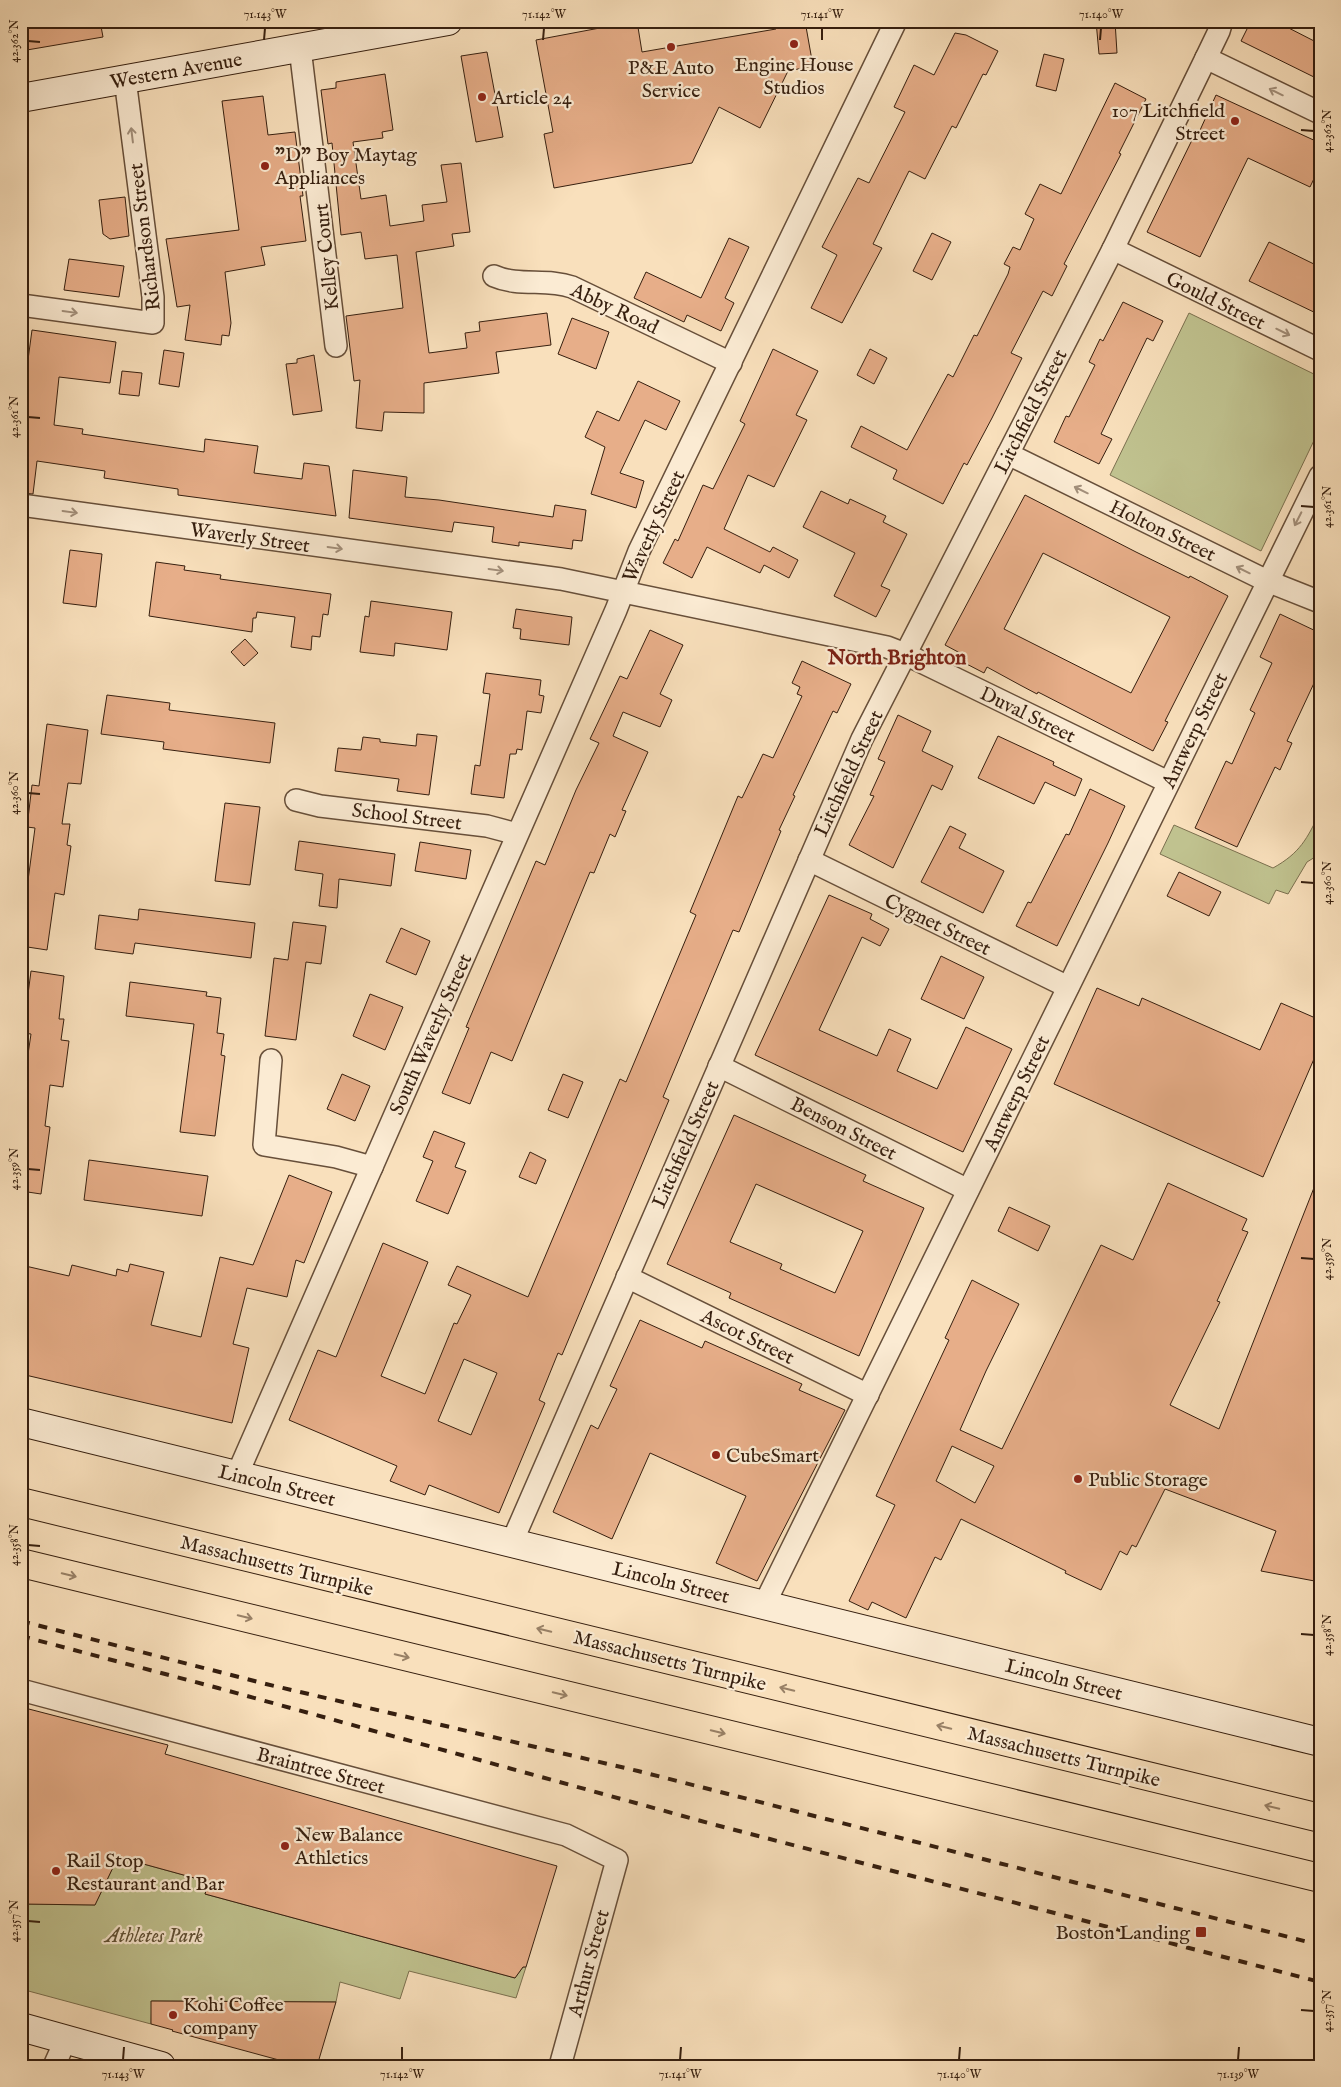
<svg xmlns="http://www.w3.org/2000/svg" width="1341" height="2087" font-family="'IM FELL English',serif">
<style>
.green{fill:#c0c28f;stroke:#7b704f}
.building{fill:#e7ae89;stroke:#361f0f;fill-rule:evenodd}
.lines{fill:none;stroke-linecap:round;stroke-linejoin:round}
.street-casing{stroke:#674f3a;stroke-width:24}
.secondary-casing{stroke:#361f0f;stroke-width:30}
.highway-casing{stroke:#361f0f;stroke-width:30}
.street{stroke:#fbebd3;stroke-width:21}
.secondary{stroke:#fbebd3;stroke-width:28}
.highway{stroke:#f9e0bc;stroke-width:28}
.rail{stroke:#361f0f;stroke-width:4;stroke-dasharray:9 9;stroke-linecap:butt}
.oneway{stroke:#a28f7b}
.oneway2{stroke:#988066}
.ticks{fill:none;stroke:#361f0f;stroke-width:2}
.poi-dot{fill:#8f2418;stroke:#fbebd3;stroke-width:2}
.labels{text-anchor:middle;stroke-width:4.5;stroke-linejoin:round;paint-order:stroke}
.poi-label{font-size:20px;fill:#361f0f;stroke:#fbebd3;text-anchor:start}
.street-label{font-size:20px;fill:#361f0f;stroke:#fbebd3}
.park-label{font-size:20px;font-style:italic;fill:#5f5035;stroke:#fbebd3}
.neighbourhood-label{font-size:21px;font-weight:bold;fill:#7a1f14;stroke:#fbebd3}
.neatline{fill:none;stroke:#361f0f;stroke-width:2}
.ticks-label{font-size:12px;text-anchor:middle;fill:#361f0f}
</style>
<rect width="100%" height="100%" fill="#f9e0bc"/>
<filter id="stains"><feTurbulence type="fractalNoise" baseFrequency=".004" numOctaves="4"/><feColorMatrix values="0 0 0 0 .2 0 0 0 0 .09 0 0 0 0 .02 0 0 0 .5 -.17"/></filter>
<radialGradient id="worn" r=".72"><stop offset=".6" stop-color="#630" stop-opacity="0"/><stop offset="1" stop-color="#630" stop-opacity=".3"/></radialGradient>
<g class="green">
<path d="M1189,313L1320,377V428L1261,551L1110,475Z"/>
<path d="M1320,812V854L1307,862L1288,894L1276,890L1269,904L1160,854L1174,825L1273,868C1300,853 1307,839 1320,812Z"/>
<path d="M118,1857L209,1882L205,1894L515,1978L523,1967H526L516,1998L409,1971L400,1999L340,1982L336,2002L152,2001L151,2024L21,1989V1904L95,1905Z"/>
</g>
<g class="building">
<path d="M21,21H100L103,37L21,51Z"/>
<path d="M637,21L642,52L776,29L775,21H805L813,66L788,71L760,128L719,107L692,163L554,188L544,134L553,132L536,40Z"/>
<path d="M1096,21H1115L1117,53L1099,54Z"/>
<path d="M1251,21H1275L1320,44V80L1241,41Z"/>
<path d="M955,33L966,35L998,51L986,75L983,74L956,128L952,126L925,179L909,171L873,244L882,248L842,323L811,308L837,255L822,247L858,178L869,183L905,112L894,107L914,65L934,75Z"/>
<path d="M487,52L503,137L476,142L461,56Z"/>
<path d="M1044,54L1064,59L1056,91L1036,86Z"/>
<path d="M385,74L393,130L382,132L383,138L353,142L361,199L386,195L390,226L424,221L422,205L447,202L441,165L461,163L470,232L452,234L454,246L416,252L429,353L467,348L465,333L480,331L479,322L547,313L551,345L496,352L499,373L424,383V413L384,412L382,431L356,428L360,380L354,381L346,316L403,308L397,255L365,259L361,232L341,235L332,143L328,144L321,90L336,88V82Z"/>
<path d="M1115,83L1146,99L1119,153L1121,154L1064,264L1067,266L1052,296L1043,291L1011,353L1022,358L992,418L967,465L964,463L943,504L893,479L897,470L851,447L861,426L907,450L948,374L953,377L974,335L977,336L1008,274L1010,267L1004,264L1013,247L1020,250L1034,219L1025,214L1040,184L1061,194Z"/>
<path d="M1216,95L1320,143V166L1310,187L1248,158L1200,257L1147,232L1193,138L1196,139Z"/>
<path d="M263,96L268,135L295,132L303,196H300L306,241L261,247L265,265L225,272L231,323L229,336L222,335L221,345L185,340L190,305L177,307L166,239L239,230L222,101Z"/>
<path d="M125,197L129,236L110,239L103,234L99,200Z"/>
<path d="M932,233L951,242L932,280L913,271Z"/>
<path d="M729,238L749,247L725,298L734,303L721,331L687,315L684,322L634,298L646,272L701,298Z"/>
<path d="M1269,242L1320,267V315L1249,281Z"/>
<path d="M69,259L124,266L119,297L64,290Z"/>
<path d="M1123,302L1163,321L1153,341L1147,338L1101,434L1112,439L1099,464L1054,442L1066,416L1069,417L1095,365L1089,362L1100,339L1103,341Z"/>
<path d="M572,318L609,332L596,369L558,354Z"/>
<path d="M32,330L116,342L110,383L59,377L54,425L83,429L82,434L204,452L205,439L258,446L254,473L302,479L304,463L329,466L336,516L178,495V489L104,478L105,471L37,461L33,494L21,493V412Z"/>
<path d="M773,349L818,371L796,415L807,420L774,487L748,475L724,529L770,552L773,547L798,560L789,578L764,565L760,573L707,547L692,578L663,563L675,539L678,541L703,485L713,489L745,424L740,421Z"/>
<path d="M870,349L887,358L874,384L857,375Z"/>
<path d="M164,350L184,353L179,387L159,384Z"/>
<path d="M314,355L322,411L293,415L286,364L297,363V359Z"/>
<path d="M122,371L142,373L139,396L119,394Z"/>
<path d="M638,381L680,401L666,430L645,420L620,473L644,481L636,508L591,494L605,447L585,437L597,411L619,421Z"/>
<path d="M353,470L407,477L405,497L439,500L553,517L555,505L586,510L582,541L573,540L572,549L519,542V546L492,542L494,527L454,522L452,532L349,518Z"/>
<path d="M821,491L848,504L850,499L886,516L883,522L907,534L881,586L890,590L876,617L834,596L855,553L803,527Z"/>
<path d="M1025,495L1136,552L1189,578L1190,576L1228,596L1165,721L1168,722L1153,751L1038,692L1037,694L1020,685L987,667L984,673L957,659L960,653L945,645ZM1043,553L1170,617L1131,693L1004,629Z"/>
<path d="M70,550L102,554L96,607L63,603Z"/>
<path d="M156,562L185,566L184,570L221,575L220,579L331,594L328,615L323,614L320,637L312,636L311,650L291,647L295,617L257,612L256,618H253L252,632L149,616Z"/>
<path d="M371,601L452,612L447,650L395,643L394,656L360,652L365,616L369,617Z"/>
<path d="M516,609L572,617L569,645L520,639L521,629L513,628Z"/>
<path d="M1280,614L1320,633V683L1315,681L1287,741L1292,743L1280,770L1275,767L1237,847L1195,828L1226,761L1232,764L1255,713L1250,710L1272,663L1260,657Z"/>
<path d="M650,630L683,645L660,694L672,700L660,727L623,712L613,736L648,752L622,810L626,811L615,837L610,834L594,873L590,872L512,1061L491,1052L470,1104L442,1093L469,1028L466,1027L536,861L545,865L576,790L599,743L590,739L620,676L627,679Z"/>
<path d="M245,639L258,653L244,666L231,652Z"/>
<path d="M802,661L851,684L837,713L833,711L793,795L795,796L779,830L781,831L739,932L733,930L663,1097L669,1100L562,1355L558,1353L539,1400L545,1403L499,1513L429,1485L425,1495L390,1481L397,1466L289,1420L318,1350L336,1357L383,1243L428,1262L381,1376L425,1394L454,1323L457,1324L471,1295L448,1285L457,1266L528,1297L620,1079L626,1082L642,1044L696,915L690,912L738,796L742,798L763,754L773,758L802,696L797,694L800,687L792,683ZM464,1359L497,1373L471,1435L438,1421Z"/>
<path d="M486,673L541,680L539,695L544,696L541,713L527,711L522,750L517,749L516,754H510L504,798L471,794L475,765L480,766L490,694L483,693Z"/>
<path d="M107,695L170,703L169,710L275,723L270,763L163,749L164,742L101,734Z"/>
<path d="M898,715L931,731L922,751L953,766L942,790L932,785L893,868L849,845L874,796L870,795L885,762L878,759Z"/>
<path d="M47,724L88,730L81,784L68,783L62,824H70L67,845L71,846L64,895L55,893L47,950L21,946V887L27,888L35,828L27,827L32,785L39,786Z"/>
<path d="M417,734L437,736L429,795L397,791L399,779L335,771L338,748L361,750L363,737L380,739V742L416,746Z"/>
<path d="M998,736L1054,762L1053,765L1082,779L1075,796L1045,782L1034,804L978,778Z"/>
<path d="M1090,789L1125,806L1108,843L1057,946L1016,926L1028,902L1031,903L1066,834L1069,835Z"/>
<path d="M225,803L260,807L250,885L215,881Z"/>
<path d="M950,826L966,834L959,848L1004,871L983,913L921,882Z"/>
<path d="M299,841L395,854L391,886L339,879L337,908L319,906L323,874L295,870Z"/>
<path d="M420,842L471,850L466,879L415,871Z"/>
<path d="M1179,872L1221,892L1209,916L1167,896Z"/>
<path d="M829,895L872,914L870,919L889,929L880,946L862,937L819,1030L877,1056L889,1029L911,1039L897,1071L937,1089L966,1027L1012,1049L963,1152L755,1055Z"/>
<path d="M139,909L255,923L251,958L135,943L133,954L95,949L99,915L138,920Z"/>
<path d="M293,922L326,926L321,964L306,962L296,1040L265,1036L274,958L288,960Z"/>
<path d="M401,928L430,941L416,975L386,962Z"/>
<path d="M941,956L984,977L964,1019L921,999Z"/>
<path d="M31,971L64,976L59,1019H64L61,1040L69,1041L63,1087L50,1085L45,1126L50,1127L41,1194L21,1191V1088H23L31,1034L23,1033Z"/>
<path d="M130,982L207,992L206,996L221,998L217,1033L224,1034L221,1055L225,1056L215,1136L180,1132L194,1024L126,1016Z"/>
<path d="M1097,988L1139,1006L1142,998L1260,1050L1281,1003L1320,1020V1045L1263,1177L1054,1084Z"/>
<path d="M370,994L403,1007L385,1050L353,1036Z"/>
<path d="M342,1074L370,1086L355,1121L327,1109Z"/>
<path d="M563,1074L583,1082L568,1118L548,1110Z"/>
<path d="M734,1115L866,1175L863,1181L924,1208L859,1356L729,1298L731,1293L667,1264ZM756,1184L863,1231L835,1293L780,1269L782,1264L730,1242Z"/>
<path d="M434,1131L465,1143L455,1167L466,1171L448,1214L416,1201L433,1161L423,1157Z"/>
<path d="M530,1152L546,1160L536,1184L519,1177Z"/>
<path d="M89,1160L208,1176L202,1216L84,1200Z"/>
<path d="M289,1175L332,1192L304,1263L296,1260L287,1297L247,1288L233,1344L249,1348L232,1423L21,1374V1265L69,1276L72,1265L116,1276L117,1269L128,1272L130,1264L164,1272L151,1325L201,1337L220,1257L253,1265Z"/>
<path d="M1319,1175L1320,1582L1261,1571L1276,1531L1165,1489L1136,1547L1132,1545L1127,1555L1120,1551L1101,1590L1065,1573L1066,1571L961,1519L941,1560L935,1557L906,1618L872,1602L868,1610L849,1601L895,1505L876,1496L949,1340L945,1338L972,1280L1019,1304L986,1371L960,1430L1002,1449L1101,1245L1133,1260L1168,1183L1247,1219L1242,1230L1248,1232L1217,1301L1220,1302L1170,1405L1219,1429ZM952,1446L994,1466L975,1503L936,1481Z"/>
<path d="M1009,1207L1050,1226L1038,1251L998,1231Z"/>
<path d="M640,1320L702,1348L705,1341L802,1384L799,1390L845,1410L757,1581L716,1563L746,1496L650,1453L612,1539L553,1512L591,1425L598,1429L617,1389L610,1386Z"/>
<path d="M21,1707L168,1745L165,1754L557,1866L526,1967H523L515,1978L205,1894L209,1882L118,1857L95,1905L21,1904Z"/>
<path d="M151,2001L336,2002L317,2066H301L172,2031L173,2030L151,2024Z"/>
</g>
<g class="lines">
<defs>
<g id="street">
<path d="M300,48L336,346"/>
<path d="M1206,58L1320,113"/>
<path d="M1113,249L1320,350"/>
<path d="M494,276C519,287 547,278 572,287L731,363"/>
<path d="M21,305L153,323V297L125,79"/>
<path d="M1008,454L1267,581L1320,602"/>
<path d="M21,505L561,579L887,647L905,654L1168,782"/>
<path d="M296,800L320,806L487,826L517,834"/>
<path d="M809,860L1068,987"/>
<path d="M271,1060L264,1145L336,1157L372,1167"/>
<path d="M719,1066L968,1190"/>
<path d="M627,1277L868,1395"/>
<path d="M237,1475L616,610L639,551L896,21"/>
<path d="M512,1542L862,739L1113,249L1206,58L1219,31L1222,21"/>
<path d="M764,1605L1320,476"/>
<path d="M21,1690L566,1835L617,1860L560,2066"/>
<path d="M54,2066L66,2039"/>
</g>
<g id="secondary">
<path d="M21,98L448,21"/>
<path d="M21,1422L1320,1742"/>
<path d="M21,2027L161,2066"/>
</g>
<g id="highway">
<path d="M21,1502L1320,1818"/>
<path d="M21,1563L1320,1878"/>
</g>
</defs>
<use href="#street" class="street-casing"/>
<use href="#secondary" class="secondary-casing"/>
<use href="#highway" class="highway-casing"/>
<use href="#street" class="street"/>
<use href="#secondary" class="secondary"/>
<use href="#highway" class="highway"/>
<g class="rail">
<path d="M21,1621L266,1684L638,1771L1320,1945"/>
<path d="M21,1636L218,1688L712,1824L1320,1982"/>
</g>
</g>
<defs><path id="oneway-shaft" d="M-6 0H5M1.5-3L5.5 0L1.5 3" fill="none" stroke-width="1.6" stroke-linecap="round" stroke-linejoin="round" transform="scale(1.25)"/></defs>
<g class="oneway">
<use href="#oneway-shaft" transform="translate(1276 92) rotate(-154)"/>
<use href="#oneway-shaft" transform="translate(132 135) rotate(-97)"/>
<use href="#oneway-shaft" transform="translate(70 312) rotate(8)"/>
<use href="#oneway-shaft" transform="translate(1283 332) rotate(26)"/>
<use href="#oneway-shaft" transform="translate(1081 490) rotate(-154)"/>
<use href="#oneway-shaft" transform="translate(70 512) rotate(8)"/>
<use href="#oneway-shaft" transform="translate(1298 519) rotate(117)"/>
<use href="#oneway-shaft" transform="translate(335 548) rotate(8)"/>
<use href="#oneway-shaft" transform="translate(496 570) rotate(8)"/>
<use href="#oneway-shaft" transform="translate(1243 570) rotate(-154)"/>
</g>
<g class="oneway2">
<use href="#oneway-shaft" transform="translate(69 1575) rotate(14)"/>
<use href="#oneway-shaft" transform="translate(245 1617) rotate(14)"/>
<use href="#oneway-shaft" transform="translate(544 1630) rotate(-166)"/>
<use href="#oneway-shaft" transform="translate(402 1656) rotate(14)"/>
<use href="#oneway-shaft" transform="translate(787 1689) rotate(-166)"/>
<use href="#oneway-shaft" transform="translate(560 1694) rotate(14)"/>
<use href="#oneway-shaft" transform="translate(944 1727) rotate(-166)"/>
<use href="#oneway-shaft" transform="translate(718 1732) rotate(14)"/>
<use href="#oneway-shaft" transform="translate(1272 1807) rotate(-166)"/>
</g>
<path class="ticks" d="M264,40L265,28M543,40L544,28M822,40V28M1100,40L1101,28M28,41L40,42M1301,130L1314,131M28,417L40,418M1301,506L1314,507M28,793L40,794M1301,882L1314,883M28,1169L40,1170M1301,1258L1314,1259M28,1545L40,1546M1301,1634L1314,1635M28,1921L40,1922M1301,2010L1314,2011M123,2060L124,2047M402,2060V2047M680,2060L681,2047M959,2060L960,2047M1238,2060L1239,2047"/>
<g class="poi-dot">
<circle cx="794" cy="44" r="5"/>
<circle cx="671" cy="47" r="5"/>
<circle cx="482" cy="97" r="5"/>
<circle cx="1235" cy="121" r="5"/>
<circle cx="265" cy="166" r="5"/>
<circle cx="716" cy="1455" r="5"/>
<circle cx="1078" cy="1479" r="5"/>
<circle cx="285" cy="1846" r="5"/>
<circle cx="56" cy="1871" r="5"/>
<rect x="1195" y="1926" width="12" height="12" rx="2.5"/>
<circle cx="173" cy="2015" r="5"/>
</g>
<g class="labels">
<g class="poi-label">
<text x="794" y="71" text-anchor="middle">Engine House<tspan x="794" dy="23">Studios</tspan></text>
<text x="671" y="74" text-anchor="middle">P&amp;E Auto<tspan x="671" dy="23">Service</tspan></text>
<text x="492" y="104">Article 24</text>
<text x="1225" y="117" text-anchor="end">107 Litchfield<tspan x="1225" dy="23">Street</tspan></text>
<text x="275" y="161">"D" Boy Maytag<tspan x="275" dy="23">Appliances</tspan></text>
<text x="726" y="1462">CubeSmart</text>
<text x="1088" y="1486">Public Storage</text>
<text x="295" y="1841">New Balance<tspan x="295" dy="23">Athletics</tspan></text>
<text x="66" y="1867">Rail Stop<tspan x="66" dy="23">Restaurant and Bar</tspan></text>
<text x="1190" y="1939" text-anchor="end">Boston Landing</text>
<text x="183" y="2011">Kohi Coffee<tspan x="183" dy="23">company</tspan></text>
</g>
<g class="street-label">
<text transform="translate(176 70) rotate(-10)" y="7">Western Avenue</text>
<text transform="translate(144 237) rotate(-97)" y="7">Richardson Street</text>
<text transform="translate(326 257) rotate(-96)" y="7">Kelley Court</text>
<text transform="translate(1216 300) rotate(26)" y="7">Gould Street</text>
<text transform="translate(615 308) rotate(25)" y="7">Abby Road</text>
<text transform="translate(1030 411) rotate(-63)" y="7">Litchfield Street</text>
<text transform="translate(653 526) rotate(-65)" y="7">Waverly Street</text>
<text transform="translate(1163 530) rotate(26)" y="7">Holton Street</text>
<text transform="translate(250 537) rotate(8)" y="7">Waverly Street</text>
<text transform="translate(1028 714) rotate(26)" y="7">Duval Street</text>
<text transform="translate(1194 730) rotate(-64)" y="7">Antwerp Street</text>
<text transform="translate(848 773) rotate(-65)" y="7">Litchfield Street</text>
<text transform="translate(407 816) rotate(7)" y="7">School Street</text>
<text transform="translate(938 924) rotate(26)" y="7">Cygnet Street</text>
<text transform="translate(430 1034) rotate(-66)" y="7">South Waverly Street</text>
<text transform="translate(1016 1093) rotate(-64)" y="7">Antwerp Street</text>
<text transform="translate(844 1128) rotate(27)" y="7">Benson Street</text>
<text transform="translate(685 1144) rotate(-66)" y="7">Litchfield Street</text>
<text transform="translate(748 1336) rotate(26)" y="7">Ascot Street</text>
<text transform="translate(277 1485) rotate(14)" y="7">Lincoln Street</text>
<text transform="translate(277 1565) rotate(14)" y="7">Massachusetts Turnpike</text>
<text transform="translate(671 1582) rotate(14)" y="7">Lincoln Street</text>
<text transform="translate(670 1660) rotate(14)" y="7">Massachusetts Turnpike</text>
<text transform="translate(1064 1679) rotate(14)" y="7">Lincoln Street</text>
<text transform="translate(1064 1756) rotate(14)" y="7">Massachusetts Turnpike</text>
<text transform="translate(321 1770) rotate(15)" y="7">Braintree Street</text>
<text transform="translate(588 1963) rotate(-75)" y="7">Arthur Street</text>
</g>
<g class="park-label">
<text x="154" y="1942">Athletes Park</text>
</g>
<g class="neighbourhood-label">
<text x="897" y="664">North Brighton</text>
</g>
</g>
<rect width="1341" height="2087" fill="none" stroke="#f9e0bc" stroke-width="55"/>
<rect x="28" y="28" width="1286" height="2032" class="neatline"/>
<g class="ticks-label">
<text x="265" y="18">71.143°W</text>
<text x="544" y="18">71.142°W</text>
<text x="822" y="18">71.141°W</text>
<text x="1101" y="18">71.140°W</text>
<text transform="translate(14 41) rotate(-90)" y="4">42.362°N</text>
<text transform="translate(1327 131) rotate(-90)" y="4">42.362°N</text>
<text transform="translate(14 417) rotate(-90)" y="4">42.361°N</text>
<text transform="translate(1327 507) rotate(-90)" y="4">42.361°N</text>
<text transform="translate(14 793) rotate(-90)" y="4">42.360°N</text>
<text transform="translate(1327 883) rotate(-90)" y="4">42.360°N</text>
<text transform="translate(14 1169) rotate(-90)" y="4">42.359°N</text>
<text transform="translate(1327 1259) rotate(-90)" y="4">42.359°N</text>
<text transform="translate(14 1545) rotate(-90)" y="4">42.358°N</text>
<text transform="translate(1327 1635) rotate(-90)" y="4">42.358°N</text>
<text transform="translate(14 1921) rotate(-90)" y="4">42.357°N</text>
<text transform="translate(1327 2011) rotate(-90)" y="4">42.357°N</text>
<text x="123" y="2078">71.143°W</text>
<text x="402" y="2078">71.142°W</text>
<text x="680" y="2078">71.141°W</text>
<text x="959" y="2078">71.140°W</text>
<text x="1238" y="2078">71.139°W</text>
</g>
<rect width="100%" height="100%" filter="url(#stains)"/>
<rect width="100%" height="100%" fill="url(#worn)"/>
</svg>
